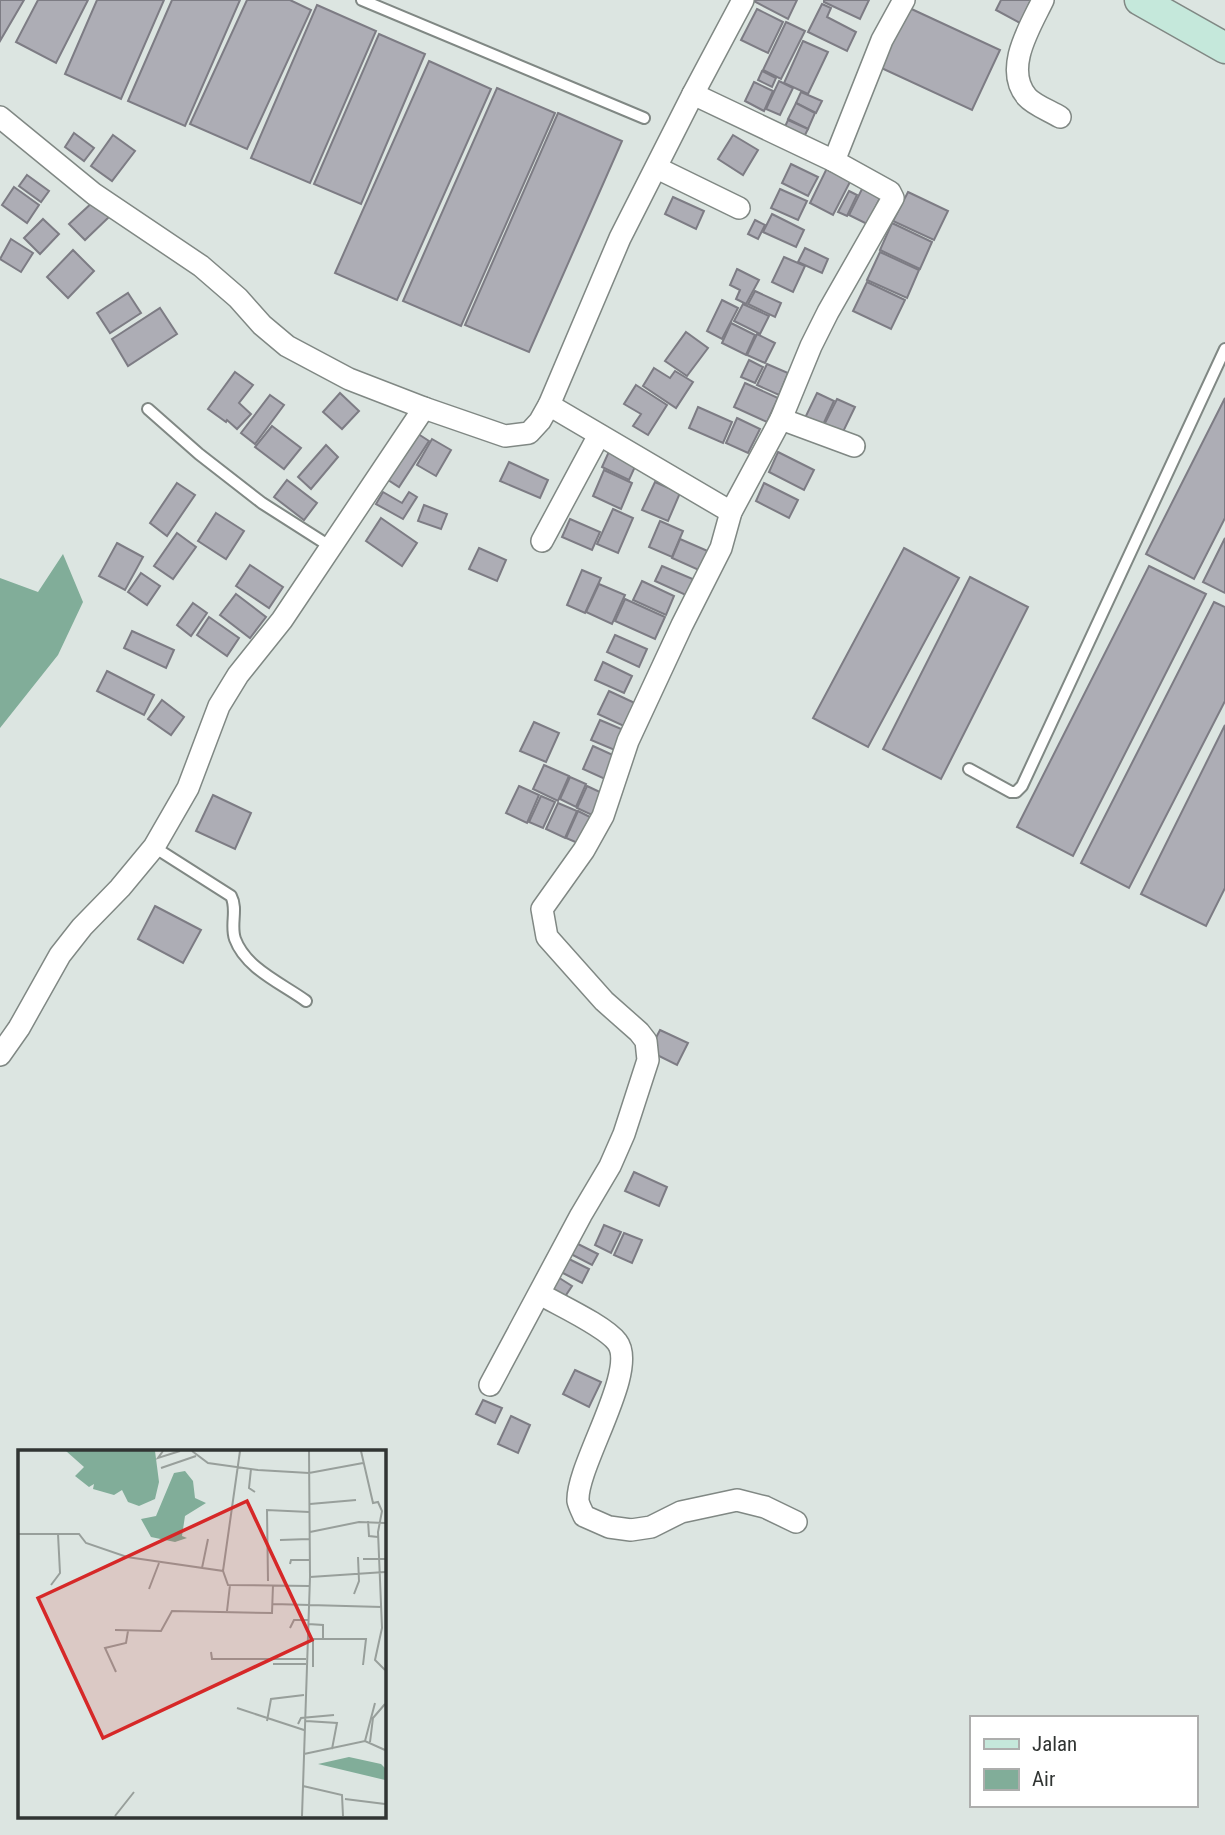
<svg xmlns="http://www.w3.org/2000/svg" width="1225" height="1835" font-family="'Roboto Condensed',sans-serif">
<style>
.water{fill:#81ad99}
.building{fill:#adadb5;stroke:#7d7c84;stroke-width:2}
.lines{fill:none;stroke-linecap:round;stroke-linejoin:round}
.lane-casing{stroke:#808884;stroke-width:14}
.street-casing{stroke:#808884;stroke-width:24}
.secondary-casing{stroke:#808884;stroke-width:33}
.lane{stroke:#fff;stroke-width:10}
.street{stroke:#fff;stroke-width:21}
.secondary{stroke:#c5e8db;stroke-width:30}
.inset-road{fill:none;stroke:#989f9b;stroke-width:2}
.view{fill:#d62828;fill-opacity:0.15;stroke:#d62828;stroke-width:3.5}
.inset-edge{fill:none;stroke:#313533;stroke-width:3.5}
</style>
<rect width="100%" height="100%" fill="#dce5e1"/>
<path class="water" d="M63,554L83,602L58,655L0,728V578L38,592Z"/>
<g class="building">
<path d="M0,0H24L0,41Z"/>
<path d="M38,0H88L56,63L16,42Z"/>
<path d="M97,0H164L121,99L65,74Z"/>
<path d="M172,0H240L185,126L128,101Z"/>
<path d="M247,0H290L311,10L247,149L190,124Z"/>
<path d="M752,0H797L788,19Z"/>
<path d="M824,0H869L860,19L824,2Z"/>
<path d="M1001,0H1031L1020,23L996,10Z"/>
<path d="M822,4L831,8L827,17L856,32L847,51L808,32Z"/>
<path d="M317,5L376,31L310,183L251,158Z"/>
<path d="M905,6L1000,50L972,110L877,66Z"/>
<path d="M757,9L783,22L768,53L741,40Z"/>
<path d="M786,22L805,31L781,79L763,70Z"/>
<path d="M379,34L425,54L361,204L314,184Z"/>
<path d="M803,41L828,52L808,94L784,83Z"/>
<path d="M429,61L491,89L397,300L335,273Z"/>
<path d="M762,71L776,78L772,87L758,80Z"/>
<path d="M779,81L793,88L780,115L766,109Z"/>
<path d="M754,82L773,91L764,111L745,101Z"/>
<path d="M497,88L555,113L461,326L403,301Z"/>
<path d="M801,92L822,101L816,113L796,103Z"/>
<path d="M796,103L815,113L808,129L788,119Z"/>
<path d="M558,113L622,141L529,352L465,325Z"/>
<path d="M788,120L808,129L800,145L781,135Z"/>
<path d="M74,133L94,148L84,161L65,147Z"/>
<path d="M113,135L135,151L112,181L91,166Z"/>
<path d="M733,135L758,150L743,175L718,159Z"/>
<path d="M791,164L818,177L808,196L782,183Z"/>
<path d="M827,168L851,180L833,215L810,203Z"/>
<path d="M27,175L49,191L41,202L19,186Z"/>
<path d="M864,185L882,194L867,224L849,215Z"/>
<path d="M14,187L39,205L27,223L2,205Z"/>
<path d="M780,189L807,201L798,220L771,208Z"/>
<path d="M849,191L857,195L847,216L838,212Z"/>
<path d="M908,192L948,211L934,240L893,221Z"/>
<path d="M673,197L704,211L696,229L665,214Z"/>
<path d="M94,201L109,217L85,240L69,224Z"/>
<path d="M772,214L804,230L796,247L763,232Z"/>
<path d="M43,219L59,234L40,254L24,238Z"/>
<path d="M755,220L765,225L758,239L748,234Z"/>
<path d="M892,223L932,242L920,269L880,250Z"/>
<path d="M11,239L33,253L21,272L0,259Z"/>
<path d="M805,248L828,259L822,273L798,262Z"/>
<path d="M73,250L94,271L68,298L47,277Z"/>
<path d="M880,252L919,270L907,298L867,280Z"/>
<path d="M784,257L805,266L793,292L772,282Z"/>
<path d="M737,269L759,280L746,304L736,299L740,290L730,285Z"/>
<path d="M867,282L905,300L891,329L853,311Z"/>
<path d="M755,291L781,303L775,317L748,304Z"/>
<path d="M128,293L141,313L110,333L97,313Z"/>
<path d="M722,300L738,308L722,339L707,331Z"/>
<path d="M743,304L769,316L760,334L734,321Z"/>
<path d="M160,308L177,334L128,366L112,339Z"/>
<path d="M731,323L755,335L746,355L722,343Z"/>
<path d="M686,332L708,348L687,376L665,361Z"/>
<path d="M757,334L775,343L765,363L747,355Z"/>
<path d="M749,360L763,367L755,383L741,377Z"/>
<path d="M767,364L788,373L779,395L757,385Z"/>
<path d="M654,368L670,378L675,371L693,382L676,408L643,386Z"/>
<path d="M235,372L253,385L239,403L251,414L237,429L227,420L226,422L208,409Z"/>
<path d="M745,383L778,398L767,422L734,407Z"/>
<path d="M636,385L667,405L648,435L633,426L641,414L624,404Z"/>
<path d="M340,393L359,411L342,429L323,412Z"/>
<path d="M817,393L834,401L821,429L804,420Z"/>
<path d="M270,395L284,405L255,444L241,433Z"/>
<path d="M1225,398V518L1194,579L1146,554Z"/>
<path d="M837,399L855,407L840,438L822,429Z"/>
<path d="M698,407L732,422L723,443L689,428Z"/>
<path d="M737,418L760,429L748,453L726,443Z"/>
<path d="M272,426L301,448L284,469L255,447Z"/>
<path d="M412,430L429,441L399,487L382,476Z"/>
<path d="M432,439L451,450L436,476L417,465Z"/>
<path d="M326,445L338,457L311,489L298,477Z"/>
<path d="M611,447L638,460L629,480L602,467Z"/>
<path d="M778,452L814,470L804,490L769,472Z"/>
<path d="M509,462L548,480L540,498L500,481Z"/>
<path d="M604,470L632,483L621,509L593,496Z"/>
<path d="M287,480L317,503L304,520L274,497Z"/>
<path d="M655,482L680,493L668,521L642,510Z"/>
<path d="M177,483L195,495L167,536L150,523Z"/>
<path d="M764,483L798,500L789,518L756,501Z"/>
<path d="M383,492L402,503L409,492L417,497L403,519L376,504Z"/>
<path d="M424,505L447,514L441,529L418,521Z"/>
<path d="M613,509L633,518L618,553L597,544Z"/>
<path d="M216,513L244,531L226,559L198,541Z"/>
<path d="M381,518L417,543L402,566L366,541Z"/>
<path d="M570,519L600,532L592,550L562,537Z"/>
<path d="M660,521L683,531L672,557L649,547Z"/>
<path d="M177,533L196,547L173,579L154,566Z"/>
<path d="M1225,538V593L1203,582Z"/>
<path d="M680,539L710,552L701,571L672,558Z"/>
<path d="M117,543L143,557L125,590L99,576Z"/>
<path d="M479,548L506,560L497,581L469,569Z"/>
<path d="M904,548L959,578L868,747L813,718Z"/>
<path d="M250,565L283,587L269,608L236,586Z"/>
<path d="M662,566L695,580L688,596L655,581Z"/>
<path d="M1149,566L1206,594L1073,856L1017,827Z"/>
<path d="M582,570L601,578L585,613L567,605Z"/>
<path d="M141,573L160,586L147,605L128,592Z"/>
<path d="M970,577L1028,607L941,779L883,749Z"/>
<path d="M642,581L674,596L666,615L633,600Z"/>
<path d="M599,584L625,595L612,624L586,612Z"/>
<path d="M236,594L266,617L250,638L220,615Z"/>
<path d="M625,599L665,617L655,639L615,621Z"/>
<path d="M1214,602L1225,607V701L1129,888L1081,863Z"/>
<path d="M193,603L207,613L191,636L177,625Z"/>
<path d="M209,617L239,638L227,656L197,635Z"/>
<path d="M132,631L174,650L166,668L124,648Z"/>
<path d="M615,635L647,649L639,667L607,652Z"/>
<path d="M603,662L632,676L624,693L595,680Z"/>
<path d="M107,671L154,695L144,715L97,691Z"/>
<path d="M609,691L637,704L626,727L598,714Z"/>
<path d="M162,700L184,717L171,735L148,719Z"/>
<path d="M600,720L626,731L617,751L591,740Z"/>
<path d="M534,722L559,733L546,762L520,751Z"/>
<path d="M1225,725V888L1206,926L1141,894Z"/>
<path d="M593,746L615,756L605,779L583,769Z"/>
<path d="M544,765L569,776L558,801L533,789Z"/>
<path d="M570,777L586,784L576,807L560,799Z"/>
<path d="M519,786L539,795L527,823L506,813Z"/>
<path d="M587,786L602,793L592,815L577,808Z"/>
<path d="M213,795L251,813L235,849L196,831Z"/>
<path d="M541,796L555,802L543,828L529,822Z"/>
<path d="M558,803L577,811L565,838L546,829Z"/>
<path d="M578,811L592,818L580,844L566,838Z"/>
<path d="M155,906L201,930L183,963L138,939Z"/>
<path d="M660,1030L688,1043L677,1065L649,1051Z"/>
<path d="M634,1172L667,1187L659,1206L625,1191Z"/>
<path d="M604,1225L621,1232L611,1253L595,1245Z"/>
<path d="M624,1233L642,1240L632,1263L614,1255Z"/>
<path d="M572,1241L598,1254L592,1265L567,1252Z"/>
<path d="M565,1257L589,1269L582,1283L559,1271Z"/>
<path d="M553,1274L572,1286L564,1298L546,1286Z"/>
<path d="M575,1370L601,1382L589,1407L563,1394Z"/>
<path d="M483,1400L502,1408L495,1423L476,1414Z"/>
<path d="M511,1416L530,1425L518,1453L498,1444Z"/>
</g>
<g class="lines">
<defs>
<g id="lane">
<path d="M362,0L644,118"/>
<path d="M148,409L199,454L262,503L331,547"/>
<path d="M969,769L1011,792H1016L1022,786L1225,349"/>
<path d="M154,847L231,896C238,909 230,925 235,939C246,969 283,984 306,1001"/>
</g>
<g id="street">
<path d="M1043,0C1030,27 1003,69 1027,97C1034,105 1050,111 1060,117"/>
<path d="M0,117L94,194L201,266L238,298L262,325L287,346L349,379L424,408"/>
<path d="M834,161L882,40L904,0"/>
<path d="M657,168L739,208"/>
<path d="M549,405L731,512"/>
<path d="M781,419L854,446"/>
<path d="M542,541L599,435"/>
<path d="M0,1055L19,1028L60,955L82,927L120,888L154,847L188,788L219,706L238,675L282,620L424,408L505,436L529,433L540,421L549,405L620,238L693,94L743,0"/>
<path d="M540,1294C559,1305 605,1326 617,1342C639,1370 576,1466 578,1501C579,1506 582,1511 584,1516L609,1527L631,1530L651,1527L681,1512L737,1500L765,1507L796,1522"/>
<path d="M490,1385L581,1215L610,1166L624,1134L648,1060L646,1041L639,1032L604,1001L547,937L542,909L584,850L603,816L628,741L682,625L721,548L731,512L781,419L811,346L828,312L893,198L890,192L834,161L693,94"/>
</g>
<path id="secondary" d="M1140,0L1225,48"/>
</defs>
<use href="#lane" class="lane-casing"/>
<use href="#street" class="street-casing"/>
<use href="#secondary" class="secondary-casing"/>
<use href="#lane" class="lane"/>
<use href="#street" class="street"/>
<use href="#secondary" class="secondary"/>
</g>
<g transform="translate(18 1450)">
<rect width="368" height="368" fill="#dce5e1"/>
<path d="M48,1H137L141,32L137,49L121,56L110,52L104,40L96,45L75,39L76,34L71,37L57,26L66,17ZM167,21L175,31L177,48L188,53L167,66L164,86L169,88L157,92L133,87L123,69L138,66L156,23ZM331,307L363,314L367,318V330L300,314Z" fill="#81ad99"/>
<path class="inset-road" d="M145,1L140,8L162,1M174,1L190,13L240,20L291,23L345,13M343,1L355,53L360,52L364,61L360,82L364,178L357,210L367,220M143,18L178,6M233,19L231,38L237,42M292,54L338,50M350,71L351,86L360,87M292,82L341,72L367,73M0,84H61L68,93L109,107L205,121L210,135L291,136M262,90L291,89M345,109H367M272,114L273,110H291M184,118L190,89M205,121L222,1M292,127L367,122M250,131L249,60L291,62M33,135L42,123L40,84M131,139L141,113M336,144L341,131L340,107M255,154L364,157M209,161L212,135M290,174L305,175V190M272,178L276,170H290M97,180L143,181L154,161L254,163L255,135M193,202L194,209H288M255,214H288M295,217V189H348L345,215M98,222L87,198L108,193L110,181M219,258L286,280M249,271L253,249L286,245M288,271L319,273L314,299M280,274L283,268L316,265M347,291L357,253M352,292L355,268L367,254M286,304L347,291L367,300M285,336L324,345L325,366M327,349L367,354M97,366L116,342M284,366L292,127L291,1"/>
<path class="view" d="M229,51L294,190L85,288L20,148Z"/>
<rect width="368" height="368" class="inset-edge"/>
</g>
<rect x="970" y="1716" width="228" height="91" fill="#ffffff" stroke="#adaead" stroke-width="2"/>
<rect x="984" y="1739" width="35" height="10" fill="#c5e8db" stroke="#adaead" stroke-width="2"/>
<text x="1032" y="1751" font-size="21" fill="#313533">Jalan</text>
<rect x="984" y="1769" width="35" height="21" fill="#81ad99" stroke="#adaead" stroke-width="2"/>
<text x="1032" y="1786" font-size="21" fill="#313533">Air</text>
</svg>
